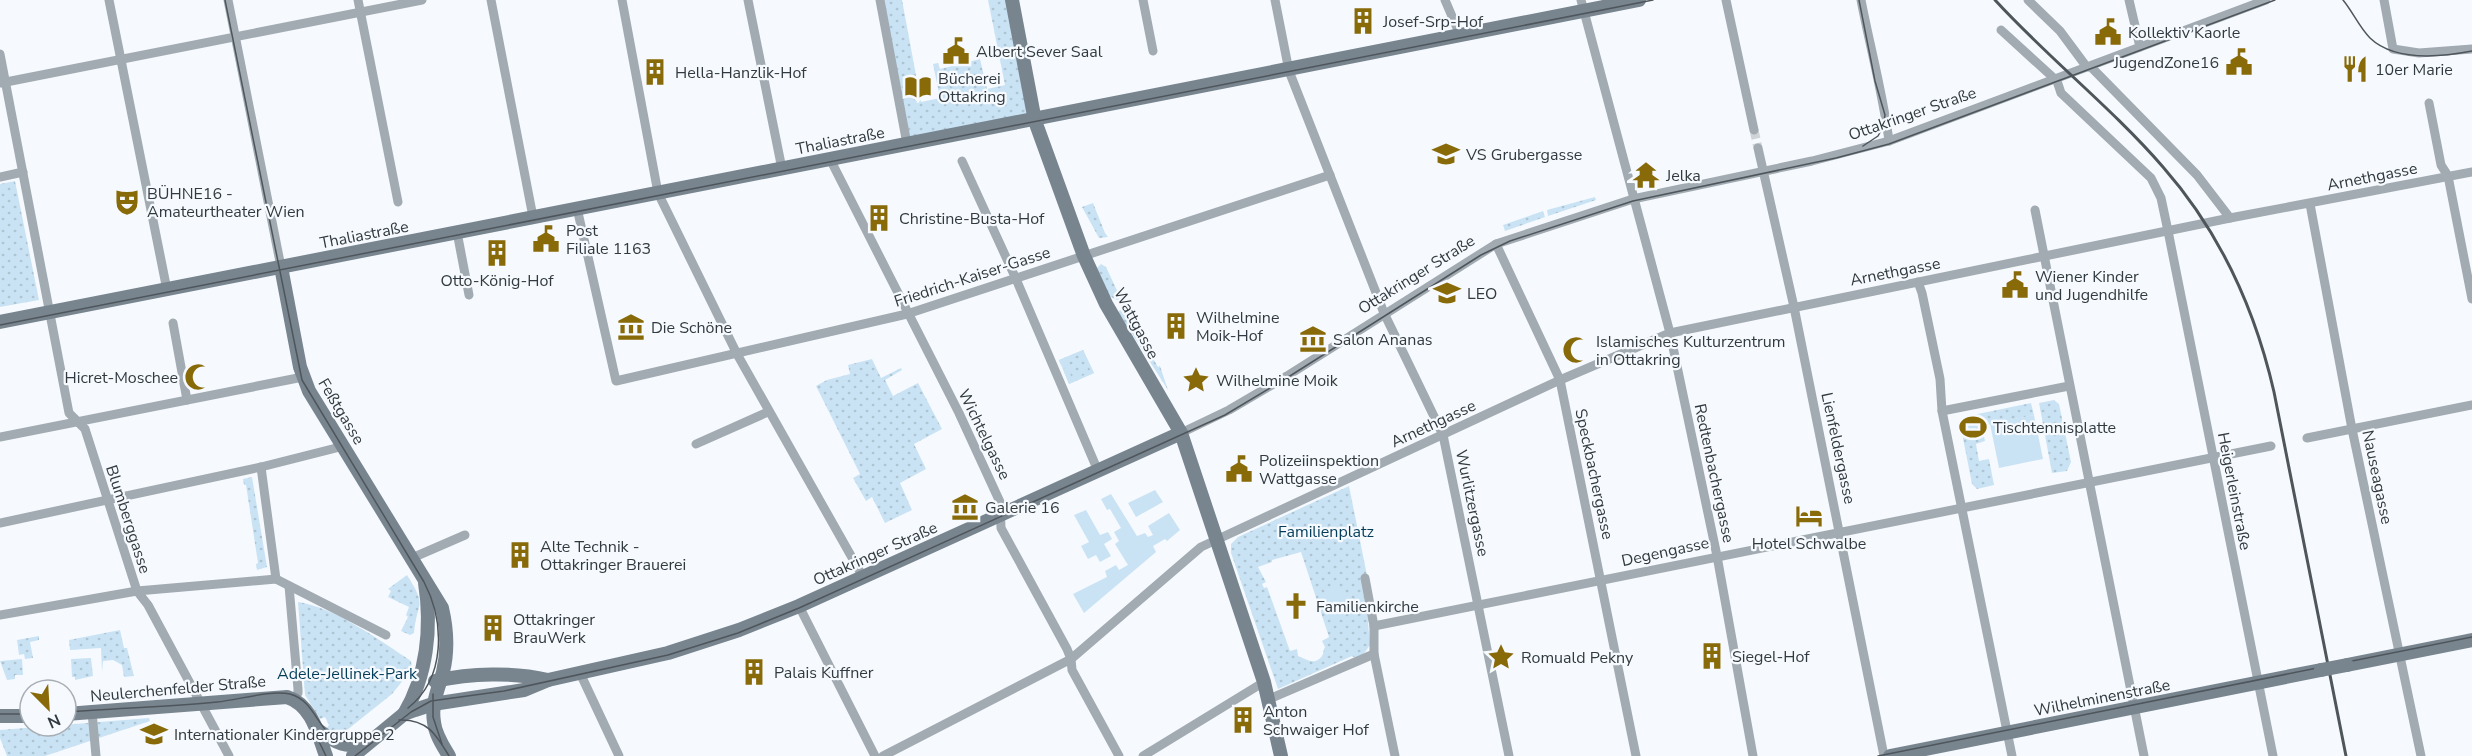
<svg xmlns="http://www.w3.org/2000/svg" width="2472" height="756" font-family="'Nunito Sans',sans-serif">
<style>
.grass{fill:url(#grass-dots);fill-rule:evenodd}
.garden{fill:#c9e3f5}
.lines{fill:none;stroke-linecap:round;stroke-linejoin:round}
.street-tunnel{stroke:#cfd4d8;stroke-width:9;stroke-dasharray:9 4.5;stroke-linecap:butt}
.street{stroke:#a2abb2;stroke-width:9}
.secondary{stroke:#78858f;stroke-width:14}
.tram{stroke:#4e565c;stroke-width:1.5}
.rail{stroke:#4e565c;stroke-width:3}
.secondary-bridge{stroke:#78858f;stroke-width:14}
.labels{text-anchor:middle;stroke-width:4.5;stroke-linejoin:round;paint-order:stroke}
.poi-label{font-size:16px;fill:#313a40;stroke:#f6fafe;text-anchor:start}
.street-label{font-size:16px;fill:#313a40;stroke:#f6fafe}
.park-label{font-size:16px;fill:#053d59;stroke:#f6fafe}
</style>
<defs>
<pattern id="grass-dots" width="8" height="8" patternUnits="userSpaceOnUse" patternTransform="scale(1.5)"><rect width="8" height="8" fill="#c9e3f5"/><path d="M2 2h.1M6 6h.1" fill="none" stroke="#adc4d3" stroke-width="1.8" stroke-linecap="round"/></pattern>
</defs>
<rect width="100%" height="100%" fill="#f6fafe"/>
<g class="grass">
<path d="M880,0H902L921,102L940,98L933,64L938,63L940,69L980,59L987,89L1005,85L988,0H1013L1034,119L907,144Z"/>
<path d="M15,181L39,300L0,307V184Z"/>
<path d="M1595,197L1596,200L1548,216L1547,210Z"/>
<path d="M1093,203L1105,233L1108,237L1099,238L1082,207Z"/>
<path d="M1543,211L1545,217L1505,231L1503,225Z"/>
<path d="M1101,264L1106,267L1123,303L1109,296L1097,268Z"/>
<path d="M1120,310L1134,319L1139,327L1136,329L1158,367L1160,366L1168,390L1118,312Z"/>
<path d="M1083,350L1094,373L1069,384L1059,360Z"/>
<path d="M872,359L881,378L901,368L902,370L885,380L893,396L918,383L942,429L914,444L926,469L900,483L912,510L885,523L872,497L866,501L853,478L860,474L816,386L827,380L850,374L848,365Z"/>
<path d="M2054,400L2059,404L2071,462L2067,471L2052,473L2039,403Z"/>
<path d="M2031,403L2034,415L1982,426L1985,441L1976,444L1979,461L1989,459L1994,485L1977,489L1972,484L1960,423L1963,417Z"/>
<path d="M252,477L267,567L257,570L256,564L258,563L246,485H244L243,479Z"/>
<path d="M1349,486L1376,620L1368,622L1370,645L1363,655L1355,658L1352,656L1278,689L1231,553V544L1238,537ZM1301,552L1329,637L1322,641L1325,647C1323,650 1324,653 1322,656C1315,666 1306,659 1298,656L1297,649L1290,651L1267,587L1264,588L1262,584L1266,582L1258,567L1272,562V560Z"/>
<path d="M407,575C428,608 417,601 414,633L410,635L401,631L408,617L406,615L409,607L388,597L391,591L388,589Z"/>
<path d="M298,602C334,607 381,641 411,661L412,669L392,694L337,738L326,729L329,725L325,717L320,719L305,695Z"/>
<path d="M120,630L124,648H127L134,676L124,677L122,665L113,660L103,661L102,672L101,648L70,650L69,640Z"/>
<path d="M39,636V640L30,642L33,658L25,659L24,654L19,655L17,640Z"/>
<path d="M91,658L93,676L75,680V677H72L71,659Z"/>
<path d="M22,659L23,675H15V679L7,680L0,661Z"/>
<path d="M149,718L150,721L45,756H7L0,738V730Z"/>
</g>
<g class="garden">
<path d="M1083,350L1094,373L1069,384L1063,369L1067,367L1073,380L1091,372L1082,353L1063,361L1064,364L1061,365L1059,360Z"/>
<path d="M2034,415L2043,459L1999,468L1990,424Z"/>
<path d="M1155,490L1163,502L1136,517L1128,503Z"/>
<path d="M1111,494L1137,536L1145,533L1148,537L1153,535L1148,526L1169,513L1180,530L1167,541L1165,539L1153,546L1156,552L1084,613L1073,594L1107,577L1105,571L1116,565L1119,570L1128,565L1115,544L1119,541L1114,532L1121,528L1110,509L1107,510L1101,499Z"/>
<path d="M1086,510L1100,535L1108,532L1112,539L1104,544L1111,556L1100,562L1096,555L1088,559L1081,546L1089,542L1074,515Z"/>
<path d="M1339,585L1348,614L1333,618L1324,590Z"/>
</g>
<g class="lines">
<path class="street-tunnel" d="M1754,130L1758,148"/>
<g class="street">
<path d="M109,0L167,290"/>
<path d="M228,0L281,267"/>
<path d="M358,0L398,202"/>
<path d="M491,0L533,217"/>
<path d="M622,0L658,193L737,354L863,577"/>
<path d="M748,0L782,169"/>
<path d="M880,0L907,144"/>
<path d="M1143,0L1153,51"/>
<path d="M1275,0L1289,71L1384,313L1443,435L1509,756"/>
<path d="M1445,0L1460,35"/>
<path d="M1581,0L1670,333L1717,556L1753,756"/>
<path d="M1726,0L1754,130"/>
<path d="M1861,0C1870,47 1883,94 1889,141"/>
<path d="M2028,0L2060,31L2086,66L2092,68L2197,175L2230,218"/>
<path d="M2129,0L2140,47"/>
<path d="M2384,0L2393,49L2419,53L2472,49"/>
<path d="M2001,30L2057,81L2061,93L2151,178L2161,198L2168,231L2273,756"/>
<path d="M0,54L69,413L85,429L137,591L148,605L229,756"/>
<path d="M1,83L422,0"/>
<path d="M2429,103L2441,165L2448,176L2472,299"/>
<path d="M1758,148L1794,307L1884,756"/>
<path d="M830,159L959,413L1000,502L1001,528L1067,649L1071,659L1072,670L1119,756"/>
<path d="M962,161L1016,279L1098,471"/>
<path d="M0,177L23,172"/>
<path d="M2310,204L2352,429L2421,756"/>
<path d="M577,208L616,381L907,314L1330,175"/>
<path d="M2035,210L2144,756"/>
<path d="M457,232L469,295"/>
<path d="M1496,244L1560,380L1636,756"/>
<path d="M1918,282L1922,293L1940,379L1942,411L2012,756"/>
<path d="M173,323L187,400"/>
<path d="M1942,411L2069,386"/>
<path d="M1181,433L1229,410L1287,376L1496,244L1633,199L1812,161L1889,141L2266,0"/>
<path d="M0,437L303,377"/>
<path d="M2307,438L2472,405"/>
<path d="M696,444L768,412"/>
<path d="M261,467L276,579"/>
<path d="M0,523L261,467L344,446"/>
<path d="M412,558L465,535"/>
<path d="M1365,578L1374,626V654L1395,756"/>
<path d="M276,579L386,635"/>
<path d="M289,586L298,689V693L293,699"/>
<path d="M799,606L875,756"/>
<path d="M0,615L137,591L276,579"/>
<path d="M1374,626L2271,446"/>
<path d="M580,673L619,756"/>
<path d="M1269,699L1374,654"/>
<path d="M92,712L96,756"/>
<path d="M883,756L1071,659L1201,547L1560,380L1670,333L2230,218L2472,172"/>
<path d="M1143,756L1264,682"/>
</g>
<g class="secondary">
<path d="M1012,0L1035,121L1084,256L1106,304L1181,433L1264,682L1281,756"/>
<path d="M281,267L300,367L309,391L442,608C447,629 448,651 443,672C438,690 431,704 434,722C435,734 443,746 449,756"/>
<path d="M0,322L1639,0"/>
<path d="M2347,665L2472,640"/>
<path d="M435,681C471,673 513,672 548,680"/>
<path d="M66,714L287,697C312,705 318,734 326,756"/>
<path d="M404,714C427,676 432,627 425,583"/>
<path d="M0,716H30"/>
<path d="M318,730C334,742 348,751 367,740"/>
<path d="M353,756L404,714L415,710L433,704L524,690L548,680L668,653L739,630L799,606L1181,433"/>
<path d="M1890,756L2321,670"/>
</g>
<g class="tram">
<path d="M225,0L302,380L424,582C445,622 446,678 408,708"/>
<path d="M1859,0L1875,81L1885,115L1883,127L1878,136L1863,146"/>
<path d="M2343,0C2353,12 2359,27 2370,38C2395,62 2441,57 2472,51"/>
<path d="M0,325L1653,0"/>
<path d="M433,694V717L442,744"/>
<path d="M66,712C116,708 167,707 217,702C238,700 270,690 290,694C324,703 316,756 370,738"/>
<path d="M0,714H30"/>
<path d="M399,720C427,719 436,734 449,756"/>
<path d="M312,727L326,756"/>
<path d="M355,756L411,712L431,701L504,691L668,655L738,633L799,608L1225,415L1282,381L1481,255L1510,241L1633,201L1836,158L1889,144L2275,0"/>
<path d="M1878,756L2472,637"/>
</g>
<path class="rail" d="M1995,0C2048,58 2111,107 2163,167C2220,232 2255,309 2274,392L2346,756"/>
<path class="secondary-bridge" d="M2321,670L2347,665"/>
</g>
<defs>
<symbol id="building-bare" viewBox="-9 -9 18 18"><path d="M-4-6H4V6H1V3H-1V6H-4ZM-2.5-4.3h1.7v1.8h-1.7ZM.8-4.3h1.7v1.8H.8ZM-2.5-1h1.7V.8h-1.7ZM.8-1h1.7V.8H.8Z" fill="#886a08" stroke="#f6fafe" stroke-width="2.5" paint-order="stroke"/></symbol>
<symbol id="civic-bare" viewBox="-9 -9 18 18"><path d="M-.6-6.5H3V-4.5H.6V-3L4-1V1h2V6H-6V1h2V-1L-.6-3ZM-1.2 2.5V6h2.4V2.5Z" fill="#886a08" stroke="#f6fafe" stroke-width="2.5" paint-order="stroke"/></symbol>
<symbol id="restaurant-bare" viewBox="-9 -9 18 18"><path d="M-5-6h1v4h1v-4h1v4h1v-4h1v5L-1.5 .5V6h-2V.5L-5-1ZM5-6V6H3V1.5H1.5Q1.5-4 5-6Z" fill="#886a08" stroke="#f6fafe" stroke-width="2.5" paint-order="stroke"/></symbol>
<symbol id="library-bare" viewBox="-9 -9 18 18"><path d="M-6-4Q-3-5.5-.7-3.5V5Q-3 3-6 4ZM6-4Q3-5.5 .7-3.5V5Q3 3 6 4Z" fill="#886a08" stroke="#f6fafe" stroke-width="2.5" paint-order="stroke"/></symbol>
<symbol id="school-bare" viewBox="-9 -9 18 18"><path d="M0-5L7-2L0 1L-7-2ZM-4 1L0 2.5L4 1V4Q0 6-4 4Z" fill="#886a08" stroke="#f6fafe" stroke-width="2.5" paint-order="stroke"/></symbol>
<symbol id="temple-bare" viewBox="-9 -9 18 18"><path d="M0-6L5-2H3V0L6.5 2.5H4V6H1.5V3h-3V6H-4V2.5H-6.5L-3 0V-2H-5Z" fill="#886a08" stroke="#f6fafe" stroke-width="2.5" paint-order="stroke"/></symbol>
<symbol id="theatre-bare" viewBox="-9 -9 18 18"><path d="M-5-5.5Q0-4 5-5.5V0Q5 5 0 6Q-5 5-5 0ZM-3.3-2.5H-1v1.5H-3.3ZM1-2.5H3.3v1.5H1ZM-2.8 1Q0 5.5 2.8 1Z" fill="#886a08" stroke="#f6fafe" stroke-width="2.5" paint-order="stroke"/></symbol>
<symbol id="museum-bare" viewBox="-9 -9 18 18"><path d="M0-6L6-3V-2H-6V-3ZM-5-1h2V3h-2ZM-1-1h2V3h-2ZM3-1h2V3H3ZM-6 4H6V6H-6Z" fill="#886a08" stroke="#f6fafe" stroke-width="2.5" paint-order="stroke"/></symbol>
<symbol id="mosque-bare" viewBox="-9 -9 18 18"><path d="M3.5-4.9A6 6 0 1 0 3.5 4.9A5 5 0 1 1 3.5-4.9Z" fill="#886a08" stroke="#f6fafe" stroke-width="2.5" paint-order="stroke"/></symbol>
<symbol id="sight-bare" viewBox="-9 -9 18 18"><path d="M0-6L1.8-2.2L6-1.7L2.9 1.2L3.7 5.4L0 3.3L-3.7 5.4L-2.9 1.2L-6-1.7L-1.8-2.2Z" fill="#886a08" stroke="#f6fafe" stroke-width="2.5" paint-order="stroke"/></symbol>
<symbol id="stadium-bare" viewBox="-9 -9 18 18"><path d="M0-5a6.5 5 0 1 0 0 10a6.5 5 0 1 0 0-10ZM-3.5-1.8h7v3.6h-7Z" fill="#886a08" stroke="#f6fafe" stroke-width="2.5" paint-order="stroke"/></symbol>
<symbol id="hotel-bare" viewBox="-9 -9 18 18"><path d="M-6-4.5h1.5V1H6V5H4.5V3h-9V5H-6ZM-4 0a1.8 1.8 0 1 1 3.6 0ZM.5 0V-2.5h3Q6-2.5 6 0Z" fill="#886a08" stroke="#f6fafe" stroke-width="2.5" paint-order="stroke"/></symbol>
<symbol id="church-bare" viewBox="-9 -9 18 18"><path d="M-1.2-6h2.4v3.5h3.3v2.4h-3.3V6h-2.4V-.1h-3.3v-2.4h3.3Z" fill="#886a08" stroke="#f6fafe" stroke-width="2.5" paint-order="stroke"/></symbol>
</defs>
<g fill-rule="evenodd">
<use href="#building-bare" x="1344" y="2" width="38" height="38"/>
<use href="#civic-bare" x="2089" y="13" width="38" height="38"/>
<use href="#civic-bare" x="937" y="32" width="38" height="38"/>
<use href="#civic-bare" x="2220" y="43" width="38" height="38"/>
<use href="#restaurant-bare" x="2336" y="50" width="38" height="38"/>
<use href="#building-bare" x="636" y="53" width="38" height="38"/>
<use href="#library-bare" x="899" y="68" width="38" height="38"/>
<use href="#school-bare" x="1427" y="135" width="38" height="38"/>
<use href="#temple-bare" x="1627" y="156" width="38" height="38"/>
<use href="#theatre-bare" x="108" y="183" width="38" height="38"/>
<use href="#building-bare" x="860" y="199" width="38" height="38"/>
<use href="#civic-bare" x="527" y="220" width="38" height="38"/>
<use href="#building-bare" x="478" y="234" width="38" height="38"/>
<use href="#civic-bare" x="1996" y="266" width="38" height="38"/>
<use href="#school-bare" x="1428" y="274" width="38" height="38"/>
<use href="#building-bare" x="1157" y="307" width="38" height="38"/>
<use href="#museum-bare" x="612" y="308" width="38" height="38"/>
<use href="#museum-bare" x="1294" y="320" width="38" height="38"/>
<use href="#mosque-bare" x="1557" y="331" width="38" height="38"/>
<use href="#mosque-bare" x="179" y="358" width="38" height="38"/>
<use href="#sight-bare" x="1177" y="361" width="38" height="38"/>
<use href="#stadium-bare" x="1954" y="408" width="38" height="38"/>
<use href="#civic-bare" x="1220" y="450" width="38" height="38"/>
<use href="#museum-bare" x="946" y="488" width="38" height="38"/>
<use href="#hotel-bare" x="1790" y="497" width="38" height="38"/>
<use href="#building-bare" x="501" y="536" width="38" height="38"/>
<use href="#church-bare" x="1277" y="587" width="38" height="38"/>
<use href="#building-bare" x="474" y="609" width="38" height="38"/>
<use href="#building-bare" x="1693" y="637" width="38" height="38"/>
<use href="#sight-bare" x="1482" y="638" width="38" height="38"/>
<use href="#building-bare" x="735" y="653" width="38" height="38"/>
<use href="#building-bare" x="1224" y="701" width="38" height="38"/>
<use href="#school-bare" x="135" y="715" width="38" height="38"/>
</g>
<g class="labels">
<g class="poi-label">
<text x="1383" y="27">Josef-Srp-Hof</text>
<text x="2128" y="38">Kollektiv Kaorle</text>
<text x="976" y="57">Albert Sever Saal</text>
<text x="2219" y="68" text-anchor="end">JugendZone16</text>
<text x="2375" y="75">10er Marie</text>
<text x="675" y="78">Hella-Hanzlik-Hof</text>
<text x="938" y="84">Bücherei<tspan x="938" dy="18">Ottakring</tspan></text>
<text x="1466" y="160">VS Grubergasse</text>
<text x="1666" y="181">Jelka</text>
<text x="147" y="199">BÜHNE16 -<tspan x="147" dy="18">Amateurtheater Wien</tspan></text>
<text x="899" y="224">Christine-Busta-Hof</text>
<text x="566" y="236">Post<tspan x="566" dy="18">Filiale 1163</tspan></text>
<text x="2035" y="282">Wiener Kinder<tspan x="2035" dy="18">und Jugendhilfe</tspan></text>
<text x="497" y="286" text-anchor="middle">Otto-König-Hof</text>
<text x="1467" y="299">LEO</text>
<text x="1196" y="323">Wilhelmine<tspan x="1196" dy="18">Moik-Hof</tspan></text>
<text x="651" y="333">Die Schöne</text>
<text x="1333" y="345">Salon Ananas</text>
<text x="1596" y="347">Islamisches Kulturzentrum<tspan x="1596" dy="18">in Ottakring</tspan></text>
<text x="178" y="383" text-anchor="end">Hicret-Moschee</text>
<text x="1216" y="386">Wilhelmine Moik</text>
<text x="1993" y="433">Tischtennisplatte</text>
<text x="1259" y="466">Polizeiinspektion<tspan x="1259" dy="18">Wattgasse</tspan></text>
<text x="985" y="513">Galerie 16</text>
<text x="1809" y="549" text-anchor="middle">Hotel Schwalbe</text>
<text x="540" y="552">Alte Technik -<tspan x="540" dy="18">Ottakringer Brauerei</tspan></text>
<text x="1316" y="612">Familienkirche</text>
<text x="513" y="625">Ottakringer<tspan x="513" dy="18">BrauWerk</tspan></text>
<text x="1732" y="662">Siegel-Hof</text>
<text x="1521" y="663">Romuald Pekny</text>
<text x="774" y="678">Palais Kuffner</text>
<text x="1263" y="717">Anton<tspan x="1263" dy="18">Schwaiger Hof</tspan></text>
<text x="174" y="740">Internationaler Kindergruppe 2</text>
</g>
<g class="street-label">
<text transform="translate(1912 113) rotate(-19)" y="6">Ottakringer Straße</text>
<text transform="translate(840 140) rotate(-11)" y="6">Thaliastraße</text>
<text transform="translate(2372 176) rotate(-11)" y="6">Arnethgasse</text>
<text transform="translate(364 234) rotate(-11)" y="6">Thaliastraße</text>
<text transform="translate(1895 271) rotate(-11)" y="6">Arnethgasse</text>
<text transform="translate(1416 274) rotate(-32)" y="6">Ottakringer Straße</text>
<text transform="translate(972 276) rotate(-18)" y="6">Friedrich-Kaiser-Gasse</text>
<text transform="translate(1137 323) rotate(62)" y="6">Wattgasse</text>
<text transform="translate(342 411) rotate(59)" y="6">Feßtgasse</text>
<text transform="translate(1433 423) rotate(-25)" y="6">Arnethgasse</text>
<text transform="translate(985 434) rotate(64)" y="6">Wichtelgasse</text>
<text transform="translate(1839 448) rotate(78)" y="6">Lienfeldergasse</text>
<text transform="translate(1715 473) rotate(78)" y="6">Redtenbachergasse</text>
<text transform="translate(1595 474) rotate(78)" y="6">Speckbachergasse</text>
<text transform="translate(2378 477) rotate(78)" y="6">Nauseagasse</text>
<text transform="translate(2235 491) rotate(79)" y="6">Heigerleinstraße</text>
<text transform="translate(1473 503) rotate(78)" y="6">Wurlitzergasse</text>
<text transform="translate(129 519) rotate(72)" y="6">Blumberggasse</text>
<text transform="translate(1665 551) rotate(-12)" y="6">Degengasse</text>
<text transform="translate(875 553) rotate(-24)" y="6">Ottakringer Straße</text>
<text transform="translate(178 688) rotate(-5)" y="6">Neulerchenfelder Straße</text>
<text transform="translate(2102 697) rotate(-11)" y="6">Wilhelminenstraße</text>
</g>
<g class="park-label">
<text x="1326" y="537">Familienplatz</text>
<text x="347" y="679">Adele-Jellinek-Park</text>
</g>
</g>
<g transform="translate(48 708) rotate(156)"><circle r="28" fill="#f6fafe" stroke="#a7adb2" stroke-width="1.5"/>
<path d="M0-4.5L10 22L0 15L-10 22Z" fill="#886a08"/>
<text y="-9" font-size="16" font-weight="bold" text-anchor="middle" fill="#313a40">N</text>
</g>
</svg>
